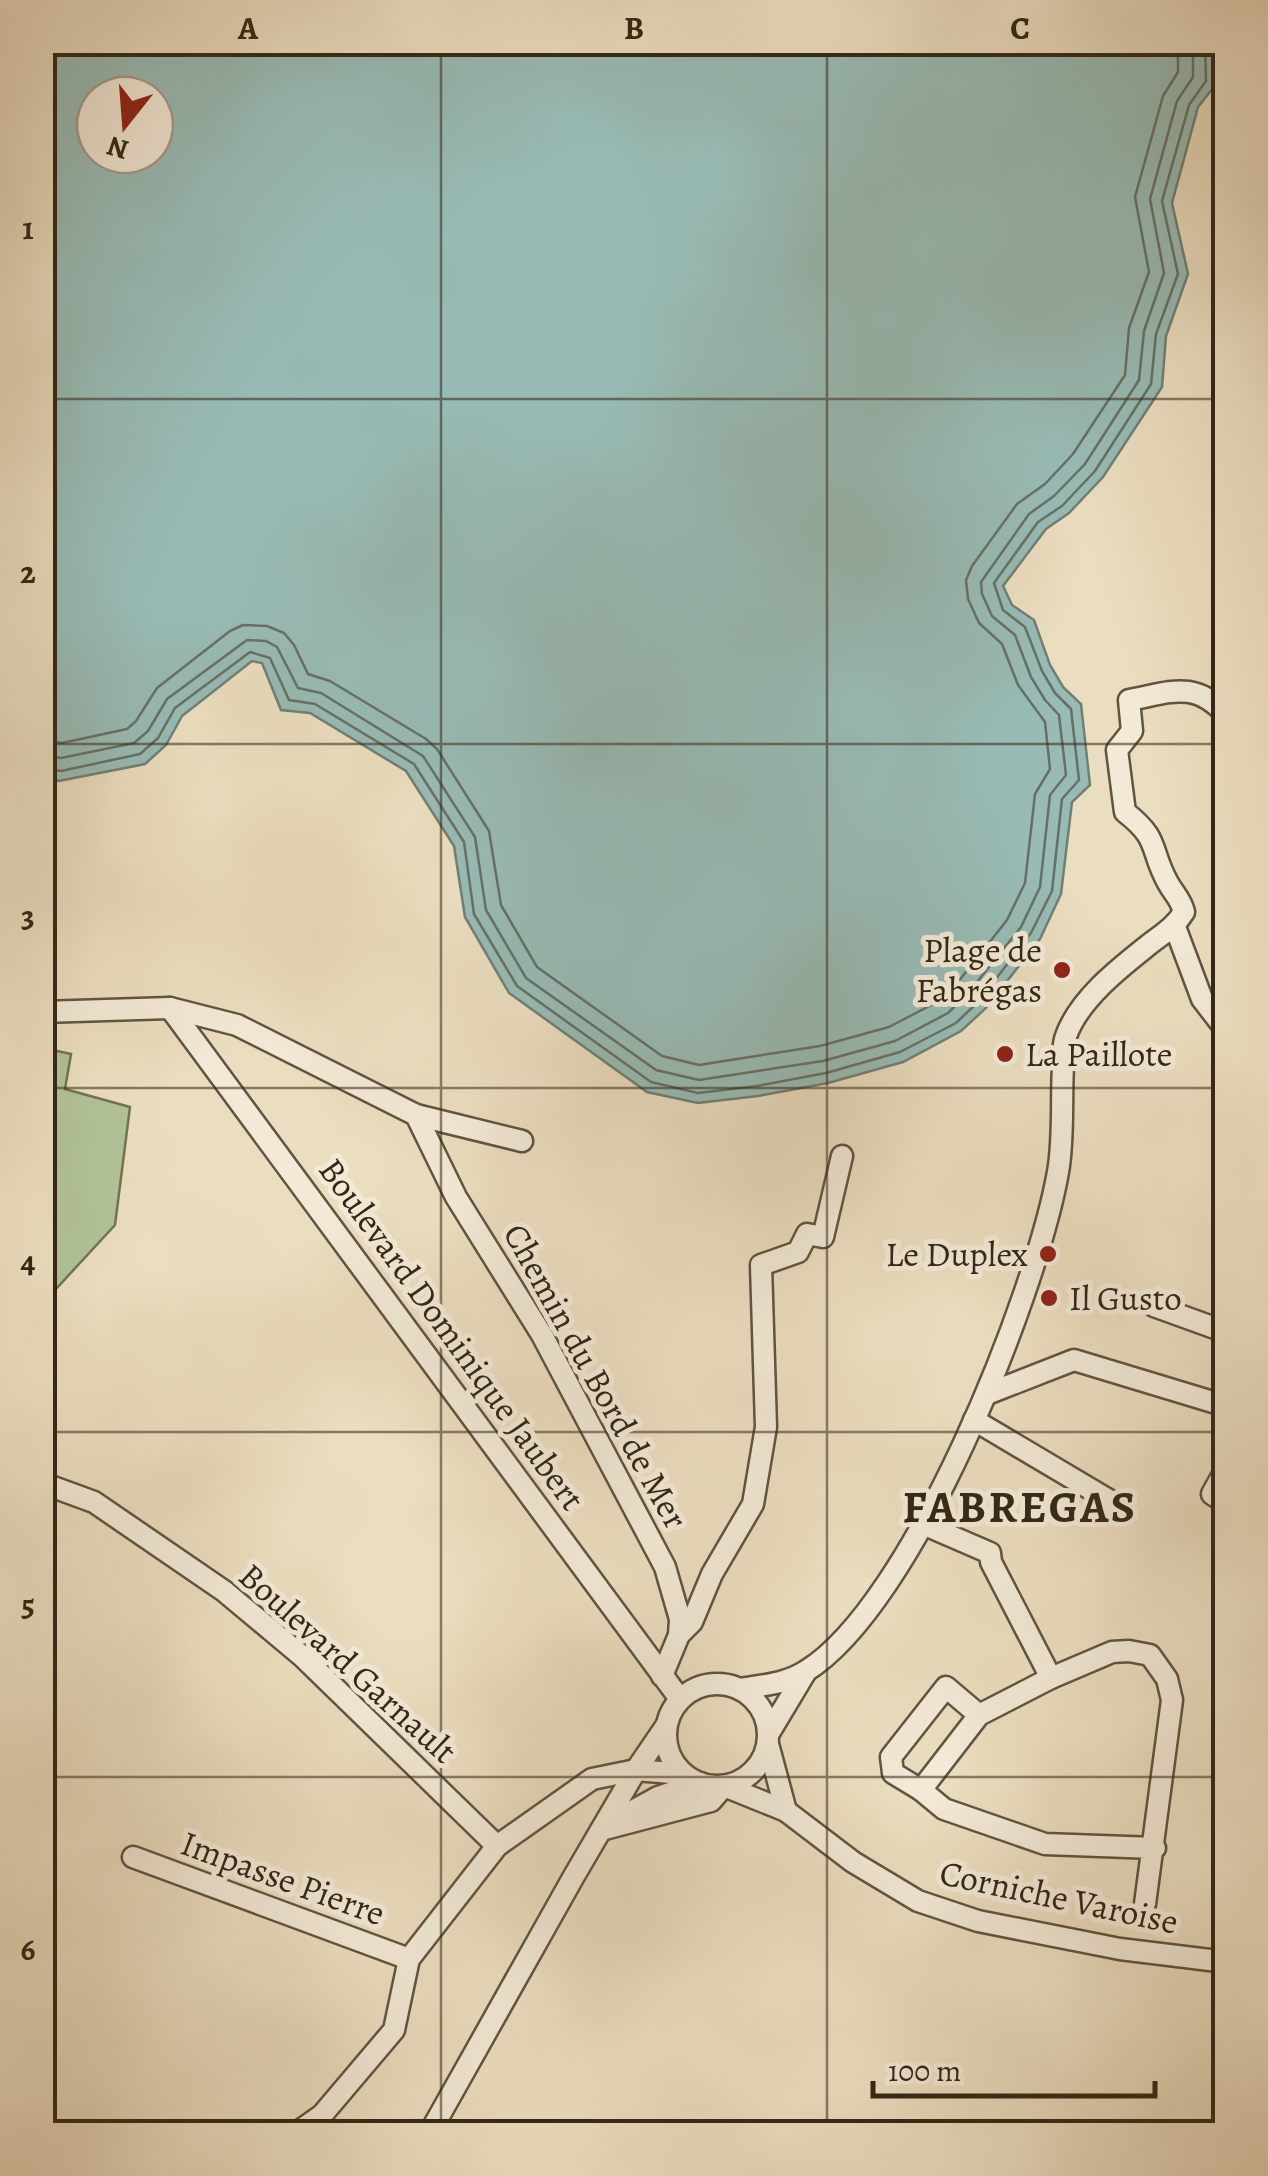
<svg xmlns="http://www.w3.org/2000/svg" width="1268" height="2176" font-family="Alegreya,serif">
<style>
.green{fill:#b1c297;stroke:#727456;stroke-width:2.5}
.water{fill:#98bbb5;stroke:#708075;stroke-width:2.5;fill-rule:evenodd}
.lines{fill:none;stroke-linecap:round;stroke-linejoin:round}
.shore{stroke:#667166;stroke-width:2.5}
.minor-casing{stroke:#615440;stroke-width:25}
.minor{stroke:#f2e9d6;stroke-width:20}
.grid{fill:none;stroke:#332716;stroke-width:2.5;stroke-opacity:0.55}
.poi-dot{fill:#8f2418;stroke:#f2e9d6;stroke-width:4}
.labels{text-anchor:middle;stroke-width:10;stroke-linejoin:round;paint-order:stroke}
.poi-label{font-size:35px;fill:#332716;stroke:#f2e9d6;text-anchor:end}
.street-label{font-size:35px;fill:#332716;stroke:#f2e9d6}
.district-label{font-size:45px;font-weight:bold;letter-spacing:2.5px;fill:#332716;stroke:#f2e9d6}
.neatline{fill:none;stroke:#332716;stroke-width:4}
.grid-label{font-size:32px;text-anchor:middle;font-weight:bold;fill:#332716}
</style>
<rect width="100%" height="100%" fill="#ebddc0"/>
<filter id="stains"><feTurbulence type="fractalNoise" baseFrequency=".002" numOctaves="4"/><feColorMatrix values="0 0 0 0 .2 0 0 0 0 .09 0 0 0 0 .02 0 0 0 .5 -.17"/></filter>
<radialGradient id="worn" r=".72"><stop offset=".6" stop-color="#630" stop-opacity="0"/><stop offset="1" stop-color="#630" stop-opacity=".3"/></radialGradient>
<path class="green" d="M43,1048L71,1054L65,1089L130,1107L115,1225L43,1303Z"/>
<path class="water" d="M43,42L1215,43L1216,84L1198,107L1172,203L1188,274L1166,336L1162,387L1103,477L1069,513L1046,529L1003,586L1012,605L1034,620L1050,665L1063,687L1081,704L1090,785L1072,802L1061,894L1040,939L986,1008L961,1031L903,1062L828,1083L758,1096L698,1103L647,1092L509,993L465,917L454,846L406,771L310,713L281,710L262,663L252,661L182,716L166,745L145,764L59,781L43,777ZM95,95H155V155H95Z"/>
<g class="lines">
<g class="shore">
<path d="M42,740L62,743L127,729L136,721L157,688L230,631L243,625L267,626L284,633L294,645L308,674L330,681L426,739L437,749L489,831L501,905L537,967L662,1056L699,1065L820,1046L889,1027L939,1001L958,982L1007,920L1025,883L1035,794L1050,769L1045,722L1018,685L1002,644L979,623L968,599L966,580L972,566L1017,504L1045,484L1073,454L1125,375L1129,328L1149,272L1135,197L1163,96L1178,72V42"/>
<path d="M42,755L61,758L134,743L148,731L167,699L247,640L266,641L277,647L298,688L321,693L423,756L475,837L486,910L526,978L656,1070L699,1080L823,1061L895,1041L948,1013L969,992L1021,927L1040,887L1050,795L1066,775L1059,715L1045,700L1031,677L1015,635L992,616L982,594L981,582L1029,514L1054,496L1085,464L1139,380L1144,331L1164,273L1150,199L1177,101L1193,77V42"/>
<path d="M42,768L61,771L140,754L158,738L175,708L250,652L270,658L289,700L315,704L414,764L464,842L474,914L517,986L651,1082L698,1093L757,1086L826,1073L900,1052L956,1023L979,1001L1031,933L1052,891L1062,799L1079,780L1071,709L1055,693L1042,671L1025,627L1003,610L994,583L1038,522L1062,506L1095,471L1151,384L1156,334L1178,274L1162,201L1189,105L1206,81L1205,42"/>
</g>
<defs>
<g id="minor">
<path d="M1175,927L1202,999L1226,1030"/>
<path d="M170,1008L680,1699"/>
<path d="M42,1012L170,1008L237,1025L416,1115L456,1197L542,1335L665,1567L680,1619L679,1635L662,1676"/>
<path d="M416,1115L522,1141"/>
<path d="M1154,1306L1226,1332"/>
<path d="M987,1394L1074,1360L1226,1406"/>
<path d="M974,1420L1119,1506"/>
<path d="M1226,1469L1212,1494L1226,1503"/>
<path d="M42,1483L94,1502L224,1591L303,1657L497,1846"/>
<path d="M923,1524L990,1553L991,1562L1051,1678"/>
<path d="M679,1635L692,1622L712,1574L753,1504L766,1427L761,1265L798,1252L807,1234L823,1237L842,1156"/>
<circle cx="717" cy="1735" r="51"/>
<path d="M740,1689C763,1685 786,1684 806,1671C913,1605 1036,1296 1058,1172C1064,1139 1061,1101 1063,1066C1064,1057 1062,1045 1066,1036C1079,1000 1117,970 1146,947C1161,935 1174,928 1184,912C1181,899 1174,894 1168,883C1149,849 1161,840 1125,812L1117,750L1132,731L1129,700C1169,693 1195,679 1226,715"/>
<path d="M769,1733L805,1673"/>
<path d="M768,1744L786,1811"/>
<path d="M724,1786L786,1811L853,1862L918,1901L978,1921L1120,1949L1226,1962"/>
<path d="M921,1790L893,1773L891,1757L946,1687L979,1715"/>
<path d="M620,1818L658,1797L700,1783"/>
<path d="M601,1830L711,1801L724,1786"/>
<path d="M133,1857L409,1959"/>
<path d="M1145,1904L1172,1700L1167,1679L1150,1655L1129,1651L1112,1652L1051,1678L979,1715L921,1790L944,1809L1045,1844L1155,1848"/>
<path d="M295,2134L322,2115L394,2030L409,1959L497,1846L592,1779L636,1770L683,1774"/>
<path d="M429,2134L574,1876L636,1770L666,1726"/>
</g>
</defs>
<use href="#minor" class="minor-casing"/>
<use href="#minor" class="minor"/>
</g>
<path class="grid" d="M441,42V2134M827,42V2134M42,399H1226M42,744H1226M42,1088H1226M42,1432H1226M42,1777H1226"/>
<g class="poi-dot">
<circle cx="1062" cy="970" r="10"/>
<circle cx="1005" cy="1054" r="10"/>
<circle cx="1048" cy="1254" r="10"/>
<circle cx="1049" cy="1298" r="10"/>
</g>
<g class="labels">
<g class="poi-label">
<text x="1042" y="962">Plage de<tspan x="1042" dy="40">Fabrégas</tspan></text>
<text x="1025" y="1066" text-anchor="start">La Paillote</text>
<text x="1028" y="1266">Le Duplex</text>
<text x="1069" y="1310" text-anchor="start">Il Gusto</text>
</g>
<g class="street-label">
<text transform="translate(452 1334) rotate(54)" y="12">Boulevard Dominique Jaubert</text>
<text transform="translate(596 1376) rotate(61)" y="12">Chemin du Bord de Mer</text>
<text transform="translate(348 1663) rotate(42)" y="12">Boulevard Garnault</text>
<text transform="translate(283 1878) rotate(20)" y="12">Impasse Pierre</text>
<text transform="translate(1059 1897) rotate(12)" y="12">Corniche Varoise</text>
</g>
<g class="district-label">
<text x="1020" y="1522">FABREGAS</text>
</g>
</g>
<rect width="1268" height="2176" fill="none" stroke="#ebddc0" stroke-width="110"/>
<g transform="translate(125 125) rotate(197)"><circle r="48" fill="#f2e9d6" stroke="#a69b89" stroke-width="2.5"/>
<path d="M0-8L18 38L0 25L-18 38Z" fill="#8f2418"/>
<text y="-15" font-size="28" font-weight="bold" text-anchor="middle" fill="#332716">N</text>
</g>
<path d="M873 2081v15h282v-15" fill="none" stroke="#332716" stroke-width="5"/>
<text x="888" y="2081" font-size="30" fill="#332716" stroke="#f2e9d6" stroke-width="8" paint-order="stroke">100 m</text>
<rect x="55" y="55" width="1158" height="2066" class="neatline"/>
<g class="grid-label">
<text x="248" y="39">A</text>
<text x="634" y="39">B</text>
<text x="1020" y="39">C</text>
<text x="28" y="239">1</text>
<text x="28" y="583">2</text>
<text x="28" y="927">3</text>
<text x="28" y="1272">4</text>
<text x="28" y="1616">5</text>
<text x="28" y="1960">6</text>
</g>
<rect width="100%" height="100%" filter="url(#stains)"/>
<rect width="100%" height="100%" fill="url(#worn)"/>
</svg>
